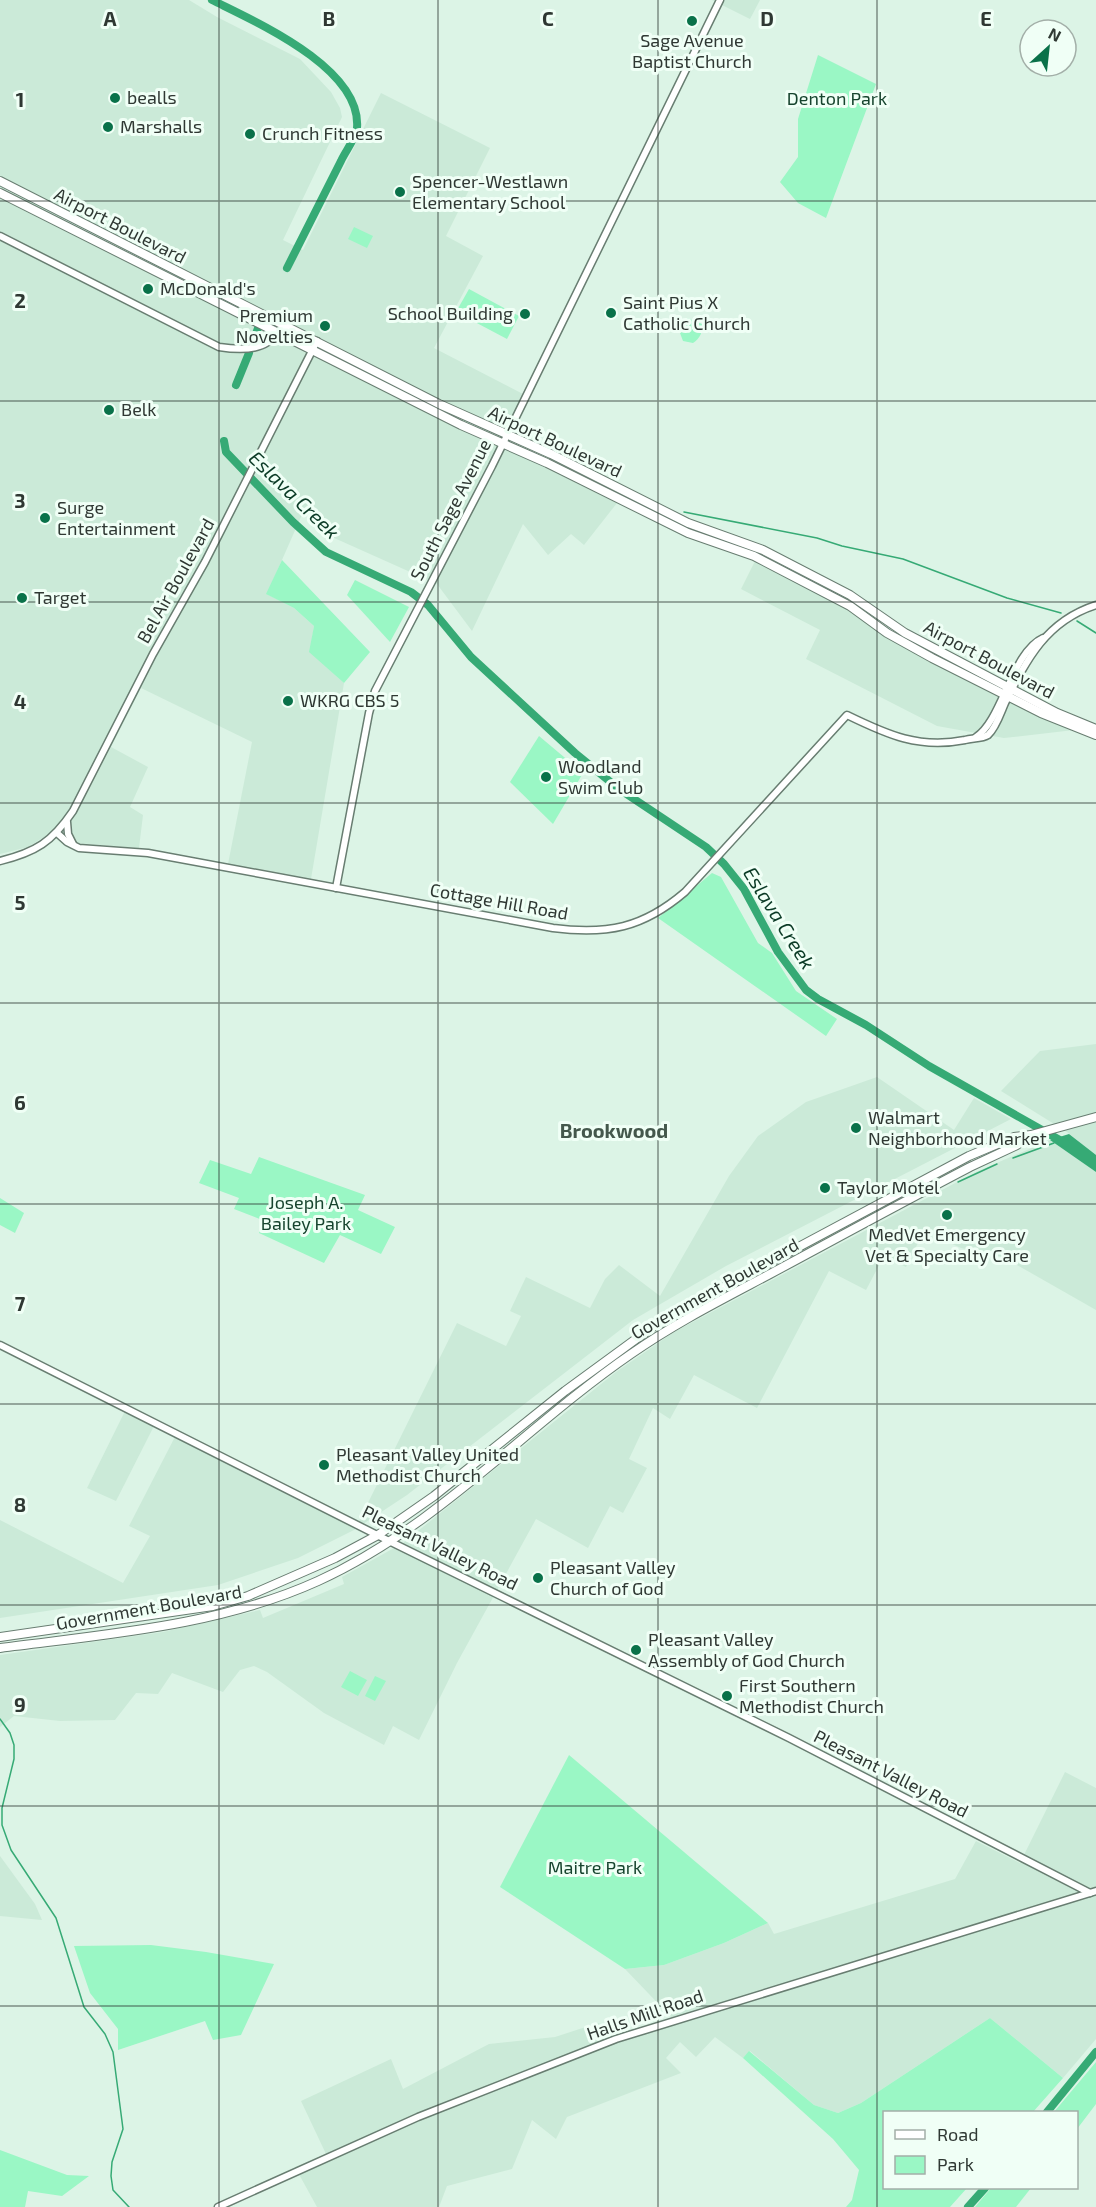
<svg xmlns="http://www.w3.org/2000/svg" width="1096" height="2207" font-family="'Exo 2',sans-serif">
<style>
.built{fill:#cbead8}
.green{fill:#9af7c5}
.water{fill:#36aa75}
.lines{fill:none;stroke-linecap:round;stroke-linejoin:round}
.stream{stroke:#36aa75;stroke-width:1.5}
.river{stroke:#36aa75;stroke-width:8}
.minor-casing{stroke:#687d71;stroke-width:9}
.major-casing{stroke:#687d71;stroke-width:10}
.minor{stroke:#fff;stroke-width:6}
.major{stroke:#fff;stroke-width:8}
.grid{fill:none;stroke:#2f3833;stroke-width:1.5;stroke-opacity:0.55}
.poi-dot{fill:#097149;stroke:#f0fff6;stroke-width:2}
.labels{text-anchor:middle;stroke-width:6;stroke-linejoin:round;paint-order:stroke}
.poi-label{font-size:18px;fill:#2f3833;stroke:#f0fff6;text-anchor:start}
.park-label{font-size:18px;fill:#16442e;stroke:#f0fff6}
.street-label{font-size:18px;fill:#2f3833;stroke:#f0fff6}
.water-label{font-size:20px;font-style:italic;fill:#0b3b26;stroke:#f0fff6}
.neighbourhood-label{font-size:20px;font-weight:bold;fill:#44584c;stroke:#f0fff6}
.grid-label{font-size:20px;text-anchor:middle;font-weight:bold;fill:#2f3833;stroke:#f0fff6;stroke-width:6;stroke-linejoin:round;paint-order:stroke}
</style>
<rect width="100%" height="100%" fill="#dcf4e6"/>
<g class="built">
<path d="M0,0H189L217,17L300,59L331,92L340,108L342,117L283,240L303,250L381,93L490,148L446,236L483,256L434,348L525,395L497,444L617,503L584,545L571,534L548,555L523,524L472,631L437,584L332,537L304,510L267,594L294,608L314,626L310,652L344,683L311,879L228,864L252,742L141,688L111,747L148,767L130,807L143,815L139,848L76,843L52,832L28,847L0,854Z"/>
<path d="M712,0H760L750,19Z"/>
<path d="M755,561L852,612L885,637L1010,701L1074,730L1004,738L937,726L806,659L820,630L741,589Z"/>
<path d="M1096,1044V1156L1067,1132L1001,1091L1040,1051Z"/>
<path d="M877,1077L954,1130L974,1098L1011,1119L726,1266L633,1320L407,1495L354,1530L298,1558L218,1585L0,1618V1520L123,1583L150,1536L129,1526L178,1431L359,1521L457,1323L506,1346L521,1316L510,1311L526,1277L590,1308L605,1279L619,1265L660,1296L729,1176L758,1136L806,1102Z"/>
<path d="M1050,1140L1096,1172V1310L1003,1257L961,1248L924,1231L906,1267L884,1256L866,1290L829,1271L757,1408L694,1375L670,1419L653,1408L629,1459L647,1468L623,1513L610,1506L588,1548L536,1519L457,1663L419,1740L393,1726L384,1745L324,1713L267,1672L254,1666L240,1670L223,1692L172,1673L158,1694L136,1693L115,1720L60,1721L14,1716L0,1727V1655L163,1632L260,1610L263,1618L344,1584L342,1577L403,1543L616,1372L674,1332L976,1172Z"/>
<path d="M128,1405L157,1420L116,1501L87,1488Z"/>
<path d="M1065,1772L1096,1788V2039L1063,2078L990,2018L861,2103L838,2113L814,2105L750,2051L743,2058L715,2037L696,2057L680,2042L666,2058L681,2073L567,2117L556,2139L532,2120L512,2169L447,2186L439,2207H317L295,2167L326,2154L301,2101L391,2059L403,2089L489,2044L555,2037L598,2023L623,2032L672,2018L625,1969L664,1965L724,1943L768,1923L774,1934L955,1879L976,1841L1020,1863Z"/>
<path d="M0,1856L35,1904L42,1920L0,1916Z"/>
</g>
<g class="green">
<path d="M818,55L876,84L826,218L798,203L780,182L798,157V119Z"/>
<path d="M354,227L373,236L367,248L348,239Z"/>
<path d="M469,289L519,316L507,339L456,312Z"/>
<path d="M687,318L702,324C703,331 700,339 693,343L683,341L680,333L685,330Z"/>
<path d="M282,560L370,652L344,683L309,652L314,626L294,608L266,594Z"/>
<path d="M355,580L409,607L390,642L347,595Z"/>
<path d="M539,736L583,773L553,824L510,782Z"/>
<path d="M712,873L721,877L758,943L772,953L796,991L837,1019L826,1036L658,918Z"/>
<path d="M259,1157L365,1195L358,1210L395,1227L381,1254L340,1235L324,1263L259,1233L265,1221L234,1209L239,1198L199,1183L210,1160L251,1174Z"/>
<path d="M0,1198L24,1213L15,1233L0,1225Z"/>
<path d="M350,1671L367,1680L358,1696L341,1687Z"/>
<path d="M375,1676L386,1681L375,1701L365,1696Z"/>
<path d="M569,1755L768,1923L724,1943L664,1965L625,1969L500,1887Z"/>
<path d="M151,1945L206,1952L274,1964L241,2035L213,2040L205,2021L118,2050V2029L90,1993L74,1946Z"/>
<path d="M990,2018L1063,2078L1033,2112H884V2188H967L950,2207H846L852,2200L859,2170L833,2139L743,2058L749,2051L814,2105L838,2113L861,2103Z"/>
<path d="M1096,2062V2104L1077,2129L1076,2112H1054Z"/>
<path d="M0,2150L67,2175L89,2176L62,2196L28,2191L25,2207H0Z"/>
<path d="M991,2188H1031L1016,2207H975Z"/>
</g>
<path class="water" d="M1069,1134L1096,1155V1172L1050,1140Z"/>
<g class="lines">
<g class="stream">
<path d="M684,512L817,538L842,546L903,559L1007,598L1061,613"/>
<path d="M1077,621L1096,633"/>
<path d="M1013,1158L1054,1143"/>
<path d="M958,1182L997,1164"/>
<path d="M0,1719L10,1733L14,1745V1759L2,1808V1825L11,1850L56,1918L84,2007L105,2034L113,2052L123,2129L112,2162L111,2176L113,2190L129,2207"/>
</g>
<g class="river">
<path d="M212,0C256,22 362,68 357,128C356,138 345,152 341,161C323,197 305,233 287,268"/>
<path d="M253,342L258,328"/>
<path d="M236,385L249,353"/>
<path d="M224,441L226,452L293,522L326,552L411,592L428,605L471,657L575,753L619,789L706,847L724,864L744,889L778,952L806,990L818,999L866,1025L929,1066L1065,1143"/>
<path d="M1047,2112L1096,2052"/>
<path d="M968,2207L985,2188"/>
</g>
<defs>
<g id="minor">
<path d="M0,236L219,347C238,350 267,352 276,332"/>
<path d="M976,737C1002,721 1012,652 1043,638"/>
<path d="M67,822L68,834L73,844"/>
<path d="M57,833L67,842L79,848L148,853L553,928C607,935 643,928 685,892L847,715C888,735 919,749 965,740C972,738 982,739 988,735C996,728 1001,712 1005,703C1027,659 1046,621 1096,605"/>
<path d="M0,861C36,852 52,842 73,811L153,654L205,562L317,341"/>
<path d="M336,888L369,713L375,691L492,466L720,0"/>
<path d="M0,1345L391,1542L789,1738L1090,1893"/>
<path d="M218,2207L418,2117L616,2039L1096,1891"/>
</g>
<g id="major">
<path d="M0,181L439,404L551,454L688,523L763,550L850,595L905,633L1057,713L1096,729"/>
<path d="M0,193L461,425L547,463L688,533L754,556L850,606L887,633L932,658L1041,713L1096,735"/>
<path d="M0,1637L213,1606L248,1596L335,1558L378,1535L434,1496L565,1391L662,1320L969,1156L1014,1137L1031,1135L1096,1117"/>
<path d="M0,1648C107,1634 219,1626 318,1581C437,1527 525,1427 631,1354C675,1323 723,1299 770,1274C837,1238 903,1202 970,1167L1017,1145L1030,1136"/>
</g>
</defs>
<use href="#minor" class="minor-casing"/>
<use href="#major" class="major-casing"/>
<use href="#minor" class="minor"/>
<use href="#major" class="major"/>
</g>
<path class="grid" d="M219,0V2207M438,0V2207M658,0V2207M877,0V2207M0,201H1096M0,401H1096M0,602H1096M0,803H1096M0,1003H1096M0,1204H1096M0,1404H1096M0,1605H1096M0,1806H1096M0,2006H1096"/>
<g class="poi-dot">
<circle cx="692" cy="21" r="6"/>
<circle cx="115" cy="98" r="6"/>
<circle cx="108" cy="127" r="6"/>
<circle cx="250" cy="134" r="6"/>
<circle cx="400" cy="192" r="6"/>
<circle cx="148" cy="289" r="6"/>
<circle cx="611" cy="313" r="6"/>
<circle cx="525" cy="314" r="6"/>
<circle cx="325" cy="326" r="6"/>
<circle cx="109" cy="410" r="6"/>
<circle cx="45" cy="518" r="6"/>
<circle cx="22" cy="598" r="6"/>
<circle cx="288" cy="701" r="6"/>
<circle cx="546" cy="777" r="6"/>
<circle cx="856" cy="1128" r="6"/>
<circle cx="825" cy="1188" r="6"/>
<circle cx="947" cy="1215" r="6"/>
<circle cx="324" cy="1465" r="6"/>
<circle cx="538" cy="1578" r="6"/>
<circle cx="636" cy="1650" r="6"/>
<circle cx="727" cy="1696" r="6"/>
</g>
<g class="labels">
<g class="poi-label">
<text x="692" y="47" text-anchor="middle">Sage Avenue<tspan x="692" dy="21">Baptist Church</tspan></text>
<text x="127" y="104">bealls</text>
<text x="120" y="133">Marshalls</text>
<text x="262" y="140">Crunch Fitness</text>
<text x="412" y="188">Spencer-Westlawn<tspan x="412" dy="21">Elementary School</tspan></text>
<text x="160" y="295">McDonald's</text>
<text x="623" y="309">Saint Pius X<tspan x="623" dy="21">Catholic Church</tspan></text>
<text x="513" y="320" text-anchor="end">School Building</text>
<text x="313" y="322" text-anchor="end">Premium<tspan x="313" dy="21">Novelties</tspan></text>
<text x="121" y="416">Belk</text>
<text x="57" y="514">Surge<tspan x="57" dy="21">Entertainment</tspan></text>
<text x="34" y="604">Target</text>
<text x="300" y="707">WKRG CBS 5</text>
<text x="558" y="773">Woodland<tspan x="558" dy="21">Swim Club</tspan></text>
<text x="868" y="1124">Walmart<tspan x="868" dy="21">Neighborhood Market</tspan></text>
<text x="837" y="1194">Taylor Motel</text>
<text x="947" y="1241" text-anchor="middle">MedVet Emergency<tspan x="947" dy="21">Vet &amp; Specialty Care</tspan></text>
<text x="336" y="1461">Pleasant Valley United<tspan x="336" dy="21">Methodist Church</tspan></text>
<text x="550" y="1574">Pleasant Valley<tspan x="550" dy="21">Church of God</tspan></text>
<text x="648" y="1646">Pleasant Valley<tspan x="648" dy="21">Assembly of God Church</tspan></text>
<text x="739" y="1692">First Southern<tspan x="739" dy="21">Methodist Church</tspan></text>
</g>
<g class="park-label">
<text x="837" y="105">Denton Park</text>
<text x="306" y="1209">Joseph A.<tspan x="306" dy="21">Bailey Park</tspan></text>
<text x="595" y="1874">Maitre Park</text>
</g>
<g class="street-label">
<text transform="translate(120 226) rotate(27)" y="6">Airport Boulevard</text>
<text transform="translate(555 442) rotate(25)" y="6">Airport Boulevard</text>
<text transform="translate(451 510) rotate(-63)" y="6">South Sage Avenue</text>
<text transform="translate(176 581) rotate(-61)" y="6">Bel Air Boulevard</text>
<text transform="translate(989 660) rotate(28)" y="6">Airport Boulevard</text>
<text transform="translate(499 902) rotate(10)" y="6">Cottage Hill Road</text>
<text transform="translate(715 1289) rotate(-29)" y="6">Government Boulevard</text>
<text transform="translate(440 1548) rotate(26)" y="6">Pleasant Valley Road</text>
<text transform="translate(149 1608) rotate(-10)" y="6">Government Boulevard</text>
<text transform="translate(891 1774) rotate(27)" y="6">Pleasant Valley Road</text>
<text transform="translate(645 2015) rotate(-19)" y="6">Halls Mill Road</text>
</g>
<g class="water-label">
<text transform="translate(294 495) rotate(44)" y="7">Eslava Creek</text>
<text transform="translate(779 918) rotate(58)" y="7">Eslava Creek</text>
</g>
<g class="neighbourhood-label">
<text x="614" y="1138">Brookwood</text>
</g>
</g>
<g class="grid-label">
<text x="110" y="26">A</text>
<text x="329" y="26">B</text>
<text x="548" y="26">C</text>
<text x="767" y="26">D</text>
<text x="986" y="26">E</text>
<text x="20" y="107">1</text>
<text x="20" y="308">2</text>
<text x="20" y="508">3</text>
<text x="20" y="709">4</text>
<text x="20" y="910">5</text>
<text x="20" y="1110">6</text>
<text x="20" y="1311">7</text>
<text x="20" y="1512">8</text>
<text x="20" y="1712">9</text>
</g>
<rect x="883" y="2111" width="195" height="78" fill="#f0fff6" stroke="#a3afa8" stroke-width="1.5"/>
<rect x="895" y="2130" width="30" height="9" fill="#ffffff" stroke="#a3afa8" stroke-width="1.5"/>
<text x="937" y="2141" font-size="18" fill="#2f3833">Road</text>
<rect x="895" y="2156" width="30" height="18" fill="#9af7c5" stroke="#a3afa8" stroke-width="1.5"/>
<text x="937" y="2171" font-size="18" fill="#2f3833">Park</text>
<g transform="translate(1048 48) rotate(27)"><circle r="28" fill="#f0fff6" stroke="#a3afa8" stroke-width="1.5"/>
<path d="M0-4.5L10 22L0 15L-10 22Z" fill="#097149"/>
<text y="-9" font-size="16" font-weight="bold" text-anchor="middle" fill="#2f3833">N</text>
</g>
</svg>
